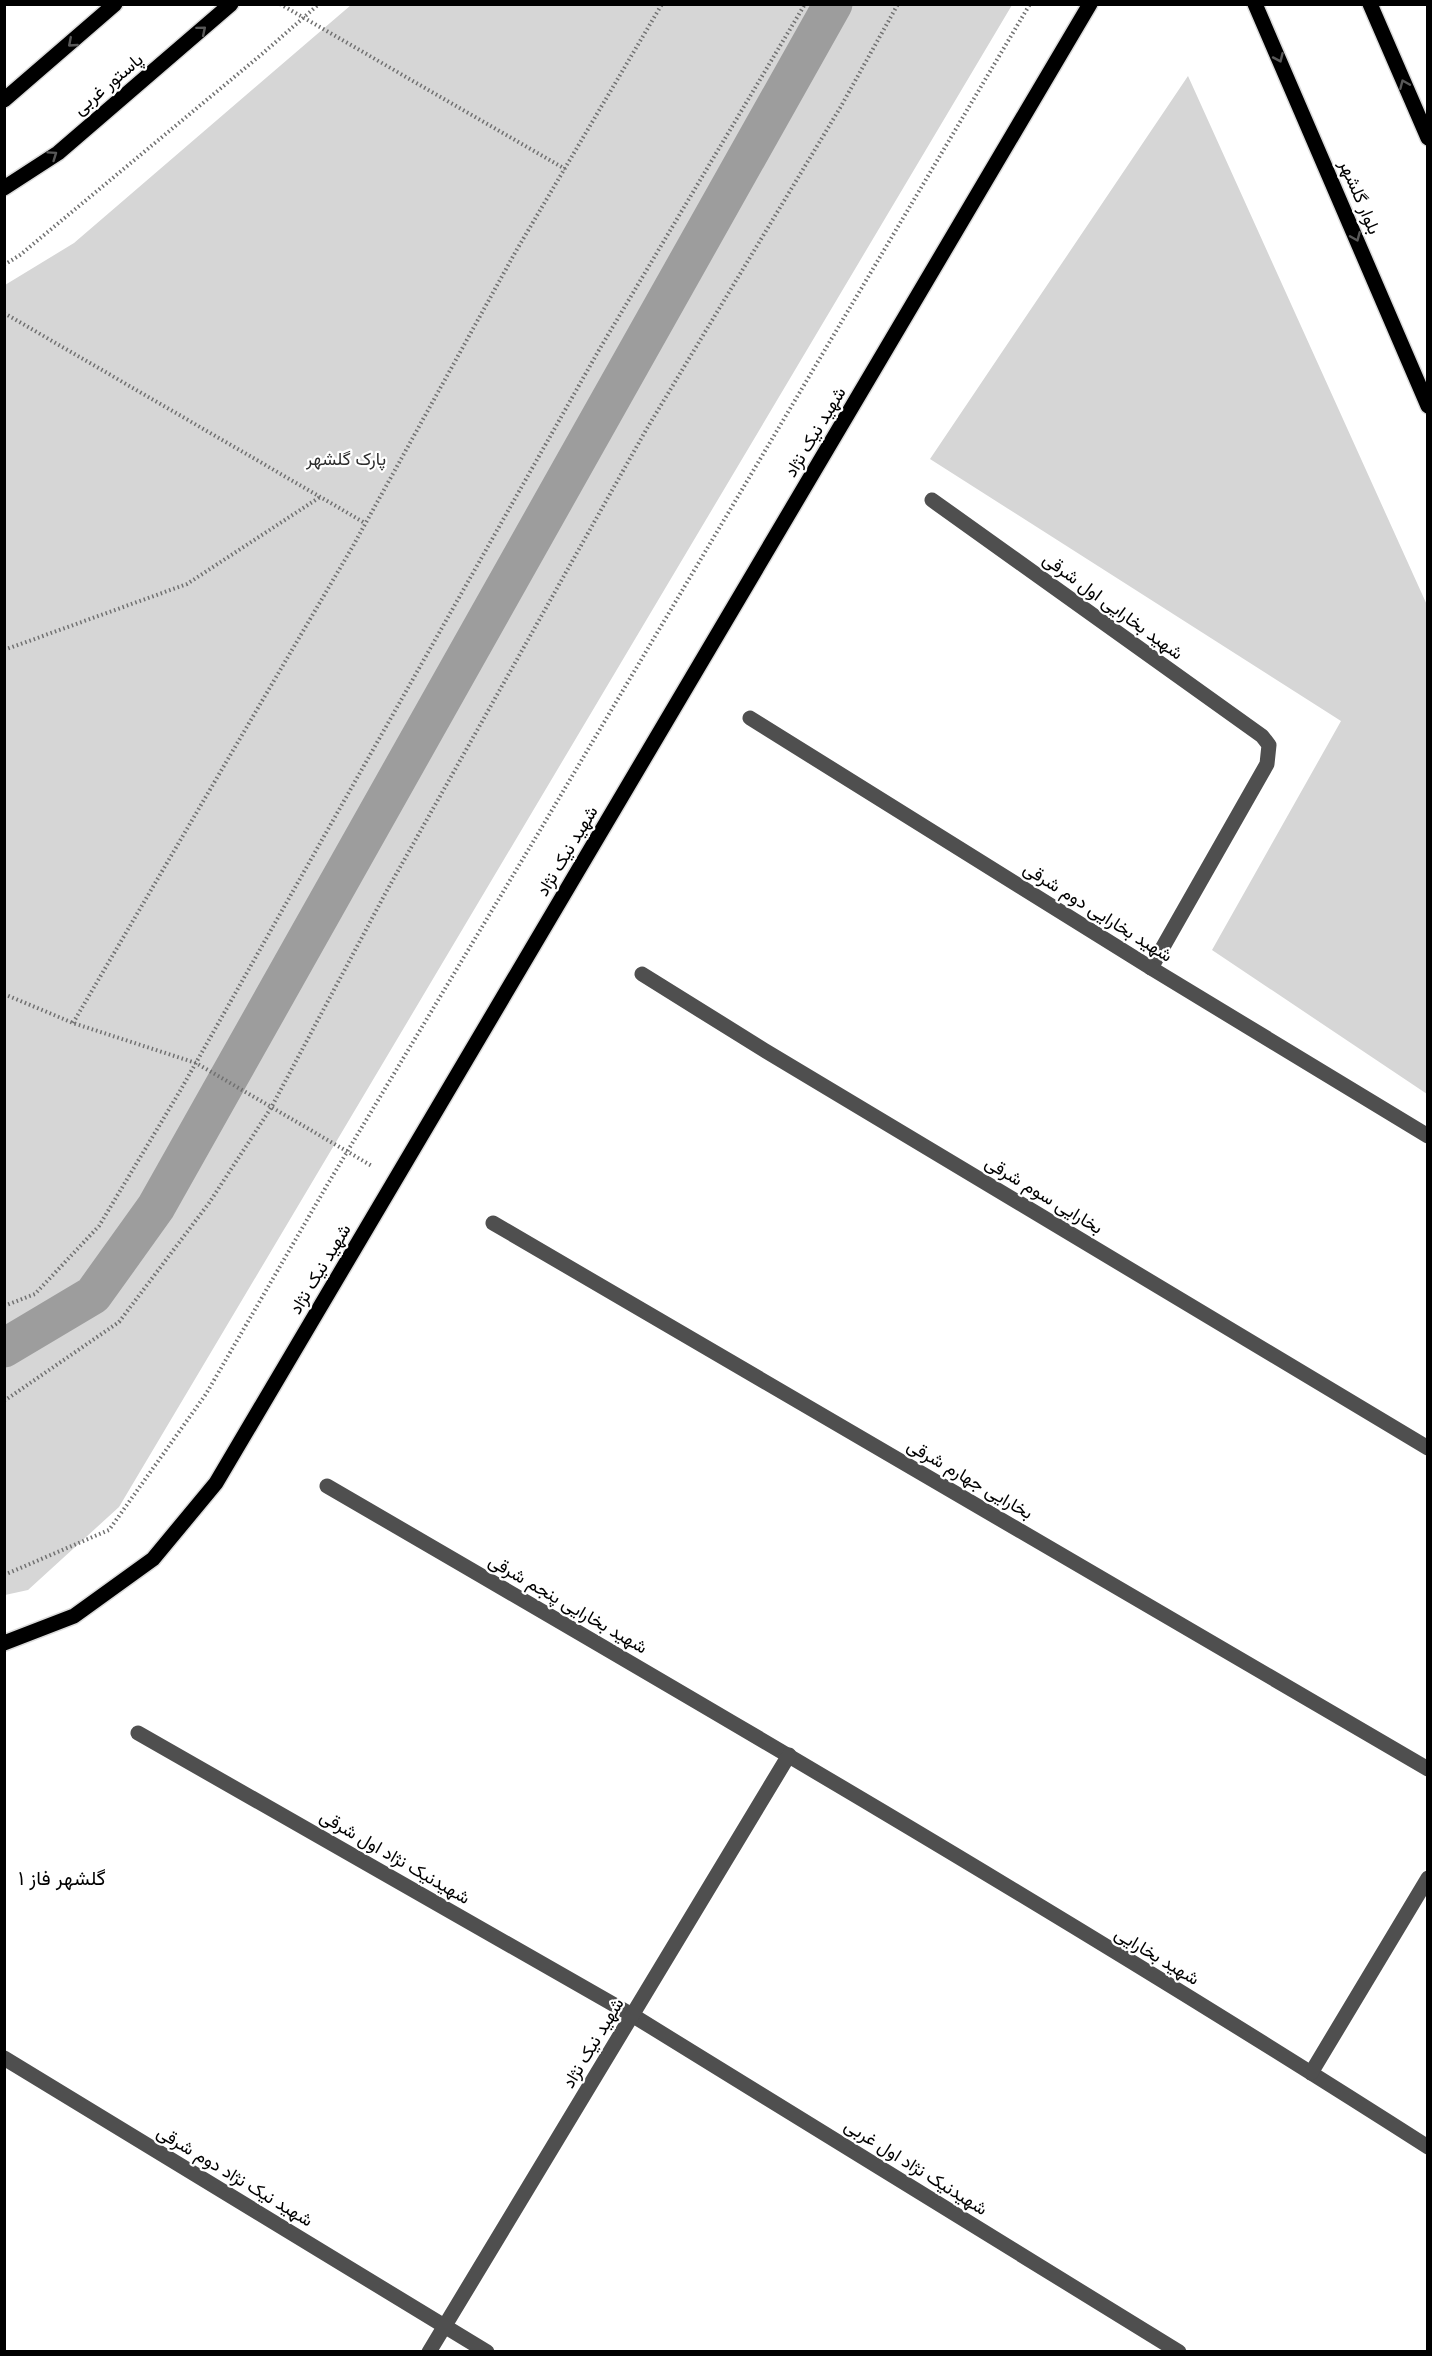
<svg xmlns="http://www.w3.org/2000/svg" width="1432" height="2356" font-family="Montserrat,Vazirmatn,sans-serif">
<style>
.green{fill:#d6d6d6}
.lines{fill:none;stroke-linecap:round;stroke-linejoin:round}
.canal{stroke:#9d9d9d;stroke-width:39}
.major-casing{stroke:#dbdbdb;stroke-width:18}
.path{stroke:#717171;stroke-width:4;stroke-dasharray:1.5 3;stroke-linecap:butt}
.minor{stroke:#4f4f4f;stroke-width:15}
.major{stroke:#000;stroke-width:15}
.oneway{stroke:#595959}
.labels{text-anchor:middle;stroke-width:4.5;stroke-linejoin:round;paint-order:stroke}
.street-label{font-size:18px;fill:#000;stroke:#fff}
.park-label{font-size:18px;fill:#2d2d2d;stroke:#fff}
.neighbourhood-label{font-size:20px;fill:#000;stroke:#fff}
</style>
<rect width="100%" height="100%" fill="#fff"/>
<g class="green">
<path d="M351,5H1012L119,1507L28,1590L5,1595V285L74,243Z"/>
<path d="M1188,76L1427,605V1094L1212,950L1341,721L930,459Z"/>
</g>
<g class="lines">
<path class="canal" d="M4,1348L93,1295L156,1207L833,4"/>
<defs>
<g id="major">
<path d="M1255,4L1428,406"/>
<path d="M1370,4L1428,138"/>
<path d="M4,100L115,4"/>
<path d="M4,188L58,153L231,4"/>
<path d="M4,1643L74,1616L153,1559L216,1483L1090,4"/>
</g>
</defs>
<use href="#major" class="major-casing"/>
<g class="path">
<path d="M280,4L565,169"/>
<path d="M4,265L20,255L262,54L319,4"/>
<path d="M4,313L365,523"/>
<path d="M4,650L187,584L320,497"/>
<path d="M4,994L73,1023L196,1063L372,1166"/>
<path d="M73,1023L353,546L516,251L662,4"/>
<path d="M4,1306L35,1294L99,1226L180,1091L599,350L805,4"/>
<path d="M4,1401L119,1322L209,1203L271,1108L385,894L646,430L840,108L898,4"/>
<path d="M4,1575L109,1530L206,1394L326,1187L539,832L1030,4"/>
</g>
<g class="minor">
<path d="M932,500L1262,736L1269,745L1267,764L1151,968"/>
<path d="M750,718L1151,968L1428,1136"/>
<path d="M642,974L764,1050L1428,1448"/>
<path d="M493,1223L1428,1769"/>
<path d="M327,1486C697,1701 1067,1916 1428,2147"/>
<path d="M138,1733L632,2015L1179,2352"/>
<path d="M4,2058L487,2352"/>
<path d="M1311,2073L1428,1878"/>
<path d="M429,2352L789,1755"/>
</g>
<use href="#major" class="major"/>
</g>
<defs><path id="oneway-chevron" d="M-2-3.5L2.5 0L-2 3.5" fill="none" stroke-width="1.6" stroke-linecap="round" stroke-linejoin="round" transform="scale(1.5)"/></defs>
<g class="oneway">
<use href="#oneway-chevron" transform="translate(202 30) rotate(-40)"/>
<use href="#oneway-chevron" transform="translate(72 43) rotate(139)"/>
<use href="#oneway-chevron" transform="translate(1279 58) rotate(66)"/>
<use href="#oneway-chevron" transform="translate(1404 84) rotate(-113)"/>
<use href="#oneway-chevron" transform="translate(53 155) rotate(-35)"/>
<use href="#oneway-chevron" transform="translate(1356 237) rotate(67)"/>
</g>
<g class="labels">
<g class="street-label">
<text transform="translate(108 84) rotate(-40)" y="6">پاستور غربی</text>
<text transform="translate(1360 197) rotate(67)" y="6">بلوار گلشهر</text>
<text transform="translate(815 432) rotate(-59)" y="6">شهید نیک نژاد</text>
<text transform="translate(1113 606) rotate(36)" y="6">شهید بخارایی اول شرقی</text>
<text transform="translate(567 851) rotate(-59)" y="6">شهید نیک نژاد</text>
<text transform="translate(1098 912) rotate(32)" y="6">شهید بخارایی دوم شرقی</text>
<text transform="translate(1044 1195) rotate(31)" y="6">بخارایی سوم شرقی</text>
<text transform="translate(320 1269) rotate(-59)" y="6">شهید نیک نژاد</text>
<text transform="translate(970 1479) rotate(30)" y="6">بخارایی جهارم شرقی</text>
<text transform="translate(568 1604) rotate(30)" y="6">شهید بخارایی پنجم شرقی</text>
<text transform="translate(395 1857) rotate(30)" y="6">شهیدنیک نژاد اول شرقی</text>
<text transform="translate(1157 1956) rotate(31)" y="6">شهید بخارایی</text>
<text transform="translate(593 2043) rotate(-59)" y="6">شهید نیک نژاد</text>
<text transform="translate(916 2167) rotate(32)" y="6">شهیدنیک نژاد اول غربی</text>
<text transform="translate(235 2176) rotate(31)" y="6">شهید نیک نژاد دوم شرقی</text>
</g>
<g class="park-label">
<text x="346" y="465">پارک گلشهر</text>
</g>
<g class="neighbourhood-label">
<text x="62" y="1885">گلشهر فاز ۱</text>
</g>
</g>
<rect width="1432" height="2356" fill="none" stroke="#000000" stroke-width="12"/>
</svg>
